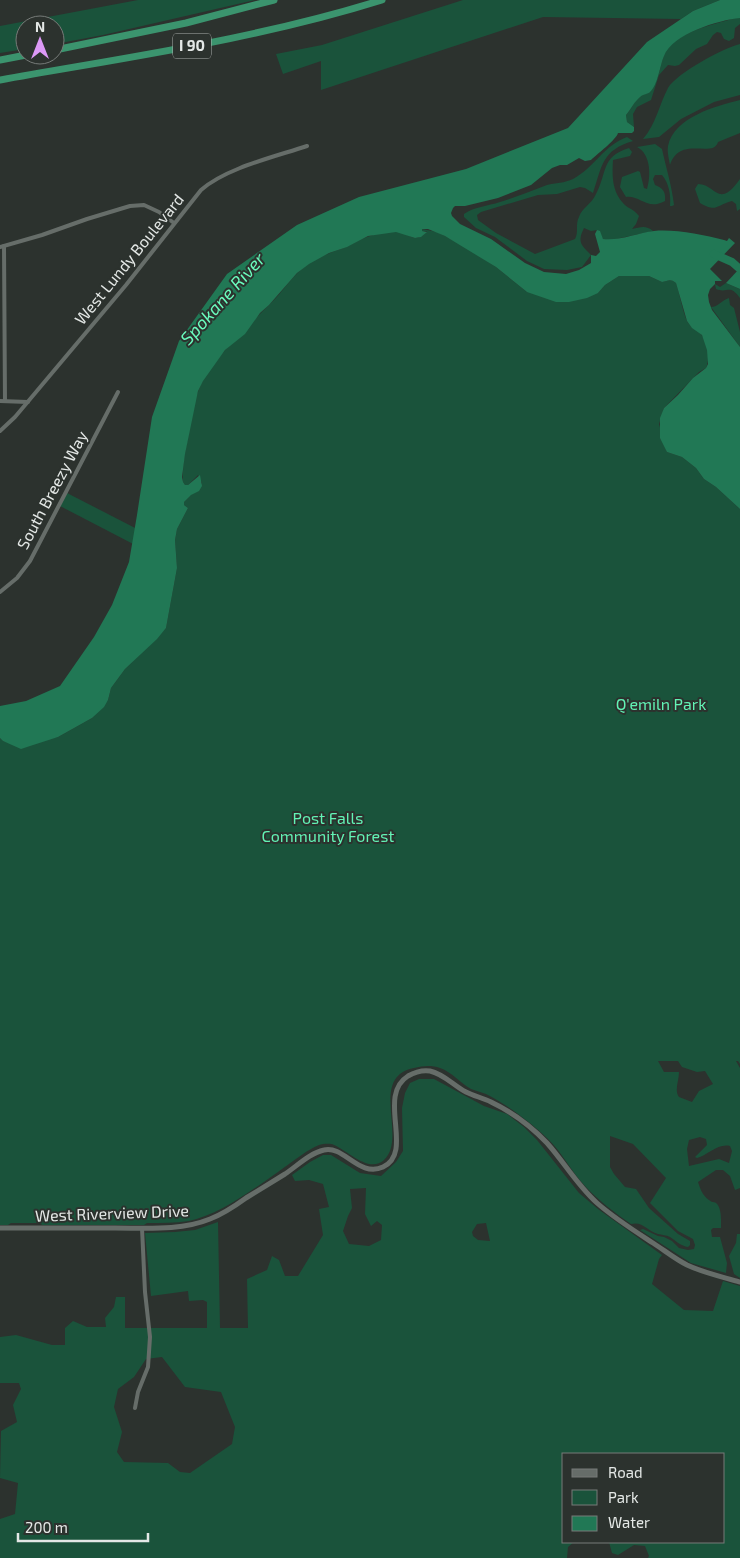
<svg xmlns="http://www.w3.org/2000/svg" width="740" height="1558" font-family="'Exo 2',sans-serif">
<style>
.green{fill:#1a533b;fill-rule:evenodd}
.water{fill:#217855}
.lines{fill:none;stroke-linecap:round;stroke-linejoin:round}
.river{stroke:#217855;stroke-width:8}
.minor{stroke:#666d69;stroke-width:4}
.tertiary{stroke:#666d69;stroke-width:5}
.motorway{stroke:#3b946e;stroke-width:7}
.labels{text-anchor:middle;stroke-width:4;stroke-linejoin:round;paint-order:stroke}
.shield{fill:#2c322e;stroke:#adb1af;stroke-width:1}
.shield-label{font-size:15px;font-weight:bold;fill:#e4e8e6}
.street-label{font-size:16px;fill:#e4e8e6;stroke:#2c322e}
.park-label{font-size:16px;fill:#62f3b5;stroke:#2c322e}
.water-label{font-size:18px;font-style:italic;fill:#6afbbd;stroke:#2c322e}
</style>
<rect width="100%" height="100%" fill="#2c322e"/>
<g class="green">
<path d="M138,0H255L103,35L55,44V25H25V49L0,53V26Z"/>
<path d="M463,0H720L693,11L681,19L543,17L321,90V61L283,74L276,54L322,45Z"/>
<path d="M735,18H740V24L735,28L734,38L729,41L724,39L721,33L717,32L713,35L707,44L696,49L679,65L675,66L668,65L659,75L651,100L637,107L633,114L634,127L627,122L626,115C631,109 635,101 640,96C643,94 648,94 650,91C659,82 660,65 664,55C673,32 713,25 735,18Z"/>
<path d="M740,44V95L714,102L681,119L659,137L643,139C656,124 659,105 668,88C677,73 723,48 740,44Z"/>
<path d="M740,100V133L718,142C713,159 680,135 670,165C669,159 667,152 668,146C674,117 716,106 740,100Z"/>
<path d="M627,137L633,141C602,150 602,166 593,193L585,188L580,187L557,194L538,195L481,212L477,215L478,220L496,233L535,254L575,239C579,232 575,224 579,217C582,208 591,204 595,196C608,173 600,157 629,148L632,152L630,156L613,160C612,176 612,191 623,203C628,209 633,208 639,216L636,224L632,229C641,227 646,225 653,231L611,240L603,239L597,230L591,231L584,228C577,242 581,245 591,255L582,267L567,270L544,269L527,261L495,237L476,228L464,217V214C473,207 488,206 500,202C516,197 531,191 547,185C555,183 565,183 573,179C594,168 604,145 627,137Z"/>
<path d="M655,144L662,149C666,168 672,186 674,205L672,206H670C671,195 669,183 662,175H655L653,179L655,185C663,188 666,192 665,201C647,211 640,195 626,197L620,187L622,177L638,171L640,172L644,188L647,189C651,176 651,154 637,147Z"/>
<path d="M740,179V209L737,211L736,204L732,201C716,205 717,213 700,203L695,189L698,184C716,184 718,210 740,179Z"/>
<path d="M422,229L437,232L463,245L496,267L527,292L598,293L605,285L619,276H649L662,282C668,281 670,278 676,283C680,295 682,309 687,321C690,327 697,329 701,334C708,342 710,359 706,368L699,372L664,408L659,424L667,452L682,457L696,468L704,479L716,487L740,509V1064L738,1061H736L740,1068V1188L735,1190L730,1176L723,1170H716L698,1182C701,1191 703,1197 712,1202C713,1202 715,1202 716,1203C722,1208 721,1221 721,1228H713L711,1230L712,1237H720L727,1263L726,1273L691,1263L640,1230L643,1229L658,1236L664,1237L672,1241L679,1248L688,1250L694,1249L695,1245L693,1239L678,1231L650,1203L666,1178L633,1144L610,1136V1167L614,1174L625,1187L636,1189L649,1208L678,1234L690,1241V1245L688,1247C681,1246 676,1241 670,1237C666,1235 662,1235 658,1234C647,1231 643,1221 631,1224C615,1213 598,1200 585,1186C571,1171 562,1152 547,1138C530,1122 506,1104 486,1094C481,1092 476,1091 471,1089C460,1083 452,1072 440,1068C431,1065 423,1066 414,1068C368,1077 408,1138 384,1160C369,1174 347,1150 334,1145C330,1143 323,1144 319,1145C308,1149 288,1165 278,1172C252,1190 219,1215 189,1221C175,1223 161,1223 147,1223L144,1225H42L40,1223H11L8,1225H0V738L3,741L18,746L58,737L92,718L108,700L111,688L125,669L156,639L166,628L177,568L175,540L177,529L188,508L184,505V502L202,483L198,475L188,485H185L183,482C182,467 185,452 188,437C191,421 193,404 199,389C212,359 246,328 269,305C283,292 292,275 308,264C320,256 333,252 346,247C353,244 360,239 367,237C374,234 388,232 397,232C409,232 415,246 427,231H422ZM658,1061H678L682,1067L697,1072L705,1071L713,1084L699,1091L692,1102L679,1097C674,1090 679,1081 679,1072H664ZM700,1137L706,1139L707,1145L695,1157L697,1158C708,1155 718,1143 730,1146L732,1151L729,1163L719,1159L689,1166L687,1149L689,1140Z"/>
<path d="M726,283L740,289V298C729,283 728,294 716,289L715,284L720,287Z"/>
<path d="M729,298L730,305L734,308L740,332V347L711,307C718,307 722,300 729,298Z"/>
<path d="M67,493L139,530L137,546L60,506Z"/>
<path d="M419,1079H434L484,1106L507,1114L524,1127L537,1140L579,1193L598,1209L662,1255L659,1259L652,1284L684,1310L713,1311L723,1281L740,1286V1558H648L649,1556L645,1546L634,1545L618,1555L612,1553L609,1542H724V1454H564V1542H574L568,1547L567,1558H0V1519L15,1514L18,1483L0,1478L1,1431L17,1422L13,1405L21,1389L19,1383H0V1337L16,1335L52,1345H65V1328L73,1321L87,1327H106L105,1318L114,1307L116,1297H125V1328H207V1302L203,1300L189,1301L188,1291L151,1296L145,1233L175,1232L195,1230L218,1222L220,1328H248L247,1279L267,1270L272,1256L279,1260L285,1276H298L323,1235L319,1209L329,1207L323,1184L309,1180L295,1181L292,1175L310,1162L323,1155H331L360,1173L381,1176L396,1162L403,1151L402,1108L405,1093L410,1083ZM366,1188L365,1214L371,1226L377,1221L382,1225L381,1240L369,1246L349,1244L343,1231L348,1216L352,1208L350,1189ZM486,1223L490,1241L478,1240L473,1236L472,1232L477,1224ZM162,1357L185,1387L221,1392L235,1427L232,1444L190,1473L180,1472L168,1463L124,1462L117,1452L122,1432L114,1407L118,1389L134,1377L146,1359Z"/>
<path d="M737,1234H740V1278L734,1274L729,1256L736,1243Z"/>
</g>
<g class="water">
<path d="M720,0H740V18C719,20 672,34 664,56C660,65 658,85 650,92C648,94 643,94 640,97C635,101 631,109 626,115L627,122L634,127V131L632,133H618C616,140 597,154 591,160L585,161L579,158L567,165H560L552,168L531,185L498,198L465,206H455L453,208L451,213L452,216L460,224L491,239L525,263L544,272L566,274L579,270L591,263V255L596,256L600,252L595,234L597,230L600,231L603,239C620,241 637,233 654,231C675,229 703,235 724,240L727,241L729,238L735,243L710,269L722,281H715V284L710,289L708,295L709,302L712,310L740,347V509L716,487L704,479L696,468L682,457L667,452L660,438V418L664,408L678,395L693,378L706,368L708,364L707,350L702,335L692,328L687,321L676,283C670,278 668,281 662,282L649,276H619L605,285L598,293L587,298L569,302H556L527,292L496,267L445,236L428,229H422V231L427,232L421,237L415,238L396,232L368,236L347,247L329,253L309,264L297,273L269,305L260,313L245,334L225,350L203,381L198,391L185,454L182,477L183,482L185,485H188L200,475L202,486L199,491L191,495L184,502V505L188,508L177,529L175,540L177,568L166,628L157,639L125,669L111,688L108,700L104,707L92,718L58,737L30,746L21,749L3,741L0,738V706L26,701L60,686L94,637L112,605L129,562L137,515L152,417L179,341L227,274L297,225L359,197L466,169L568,128L647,42L693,11Z"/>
<path d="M740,268V289L726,283Z"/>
</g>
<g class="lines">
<path class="river" d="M714,254L732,262L740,269"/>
<g class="minor">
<path d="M4,246L5,401"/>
<path d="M0,247L42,235L87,219L130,206L144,205L159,212L174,223"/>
<path d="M0,401L28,402"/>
<path d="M0,431L15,417L126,285L201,190C226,168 274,157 307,146"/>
<path d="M0,592L17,578L30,561L118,392"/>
<path d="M135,1408L138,1392L148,1367L150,1337L145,1292L142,1228"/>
</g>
<path class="tertiary" d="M0,1228C38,1228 77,1228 115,1228C146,1228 181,1231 210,1219C223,1214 235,1206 246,1198C259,1190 272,1182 285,1174C297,1166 310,1153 324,1150C344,1145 359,1178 383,1167C415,1152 376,1096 408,1076C415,1072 423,1070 430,1071C444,1074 454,1086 466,1092C474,1096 483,1098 491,1102C512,1112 531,1126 547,1143C564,1162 577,1185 597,1203C614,1218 633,1230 653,1243C664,1250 675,1259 687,1265C704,1273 723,1277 740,1282"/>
<g class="motorway">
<path d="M55,50L186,23L274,0"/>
<path d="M0,60L26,55"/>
<path d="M0,80C128,57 258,39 382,0"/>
</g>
</g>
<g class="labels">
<rect class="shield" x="173" y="33.5" width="38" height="25" rx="4"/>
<g class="shield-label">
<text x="192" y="51">I 90</text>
</g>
<g class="street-label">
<text transform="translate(129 259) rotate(-51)" y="6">West Lundy Boulevard</text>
<text transform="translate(52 490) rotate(-62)" y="6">South Breezy Way</text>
<text transform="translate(112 1213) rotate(-2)" y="6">West Riverview Drive</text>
</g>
<g class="park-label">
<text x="661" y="710">Q'emiln Park</text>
<text x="328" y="824">Post Falls<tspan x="328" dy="18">Community Forest</tspan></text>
</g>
<g class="water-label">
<text transform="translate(223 299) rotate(-48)" y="6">Spokane River</text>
</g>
</g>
<rect x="562" y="1453" width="162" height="90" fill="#2c322e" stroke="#767b78"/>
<rect x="572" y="1469" width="25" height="8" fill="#666d69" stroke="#767b78"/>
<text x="608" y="1478" font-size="15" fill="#e4e8e6">Road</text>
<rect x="572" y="1490" width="25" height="15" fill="#1a533b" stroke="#767b78"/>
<text x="608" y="1503" font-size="15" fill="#e4e8e6">Park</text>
<rect x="572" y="1516" width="25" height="15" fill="#217855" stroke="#767b78"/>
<text x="608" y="1528" font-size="15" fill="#e4e8e6">Water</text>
<g transform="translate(40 40)"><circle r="24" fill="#2c322e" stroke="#767b78"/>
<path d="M0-4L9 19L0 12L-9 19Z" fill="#db99f5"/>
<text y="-8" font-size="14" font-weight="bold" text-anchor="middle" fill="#e4e8e6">N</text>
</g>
<path d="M18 1533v8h130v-8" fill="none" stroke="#e4e8e6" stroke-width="2.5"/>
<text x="25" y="1533" font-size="15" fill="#e4e8e6" stroke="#2c322e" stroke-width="4" paint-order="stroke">200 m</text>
</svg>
